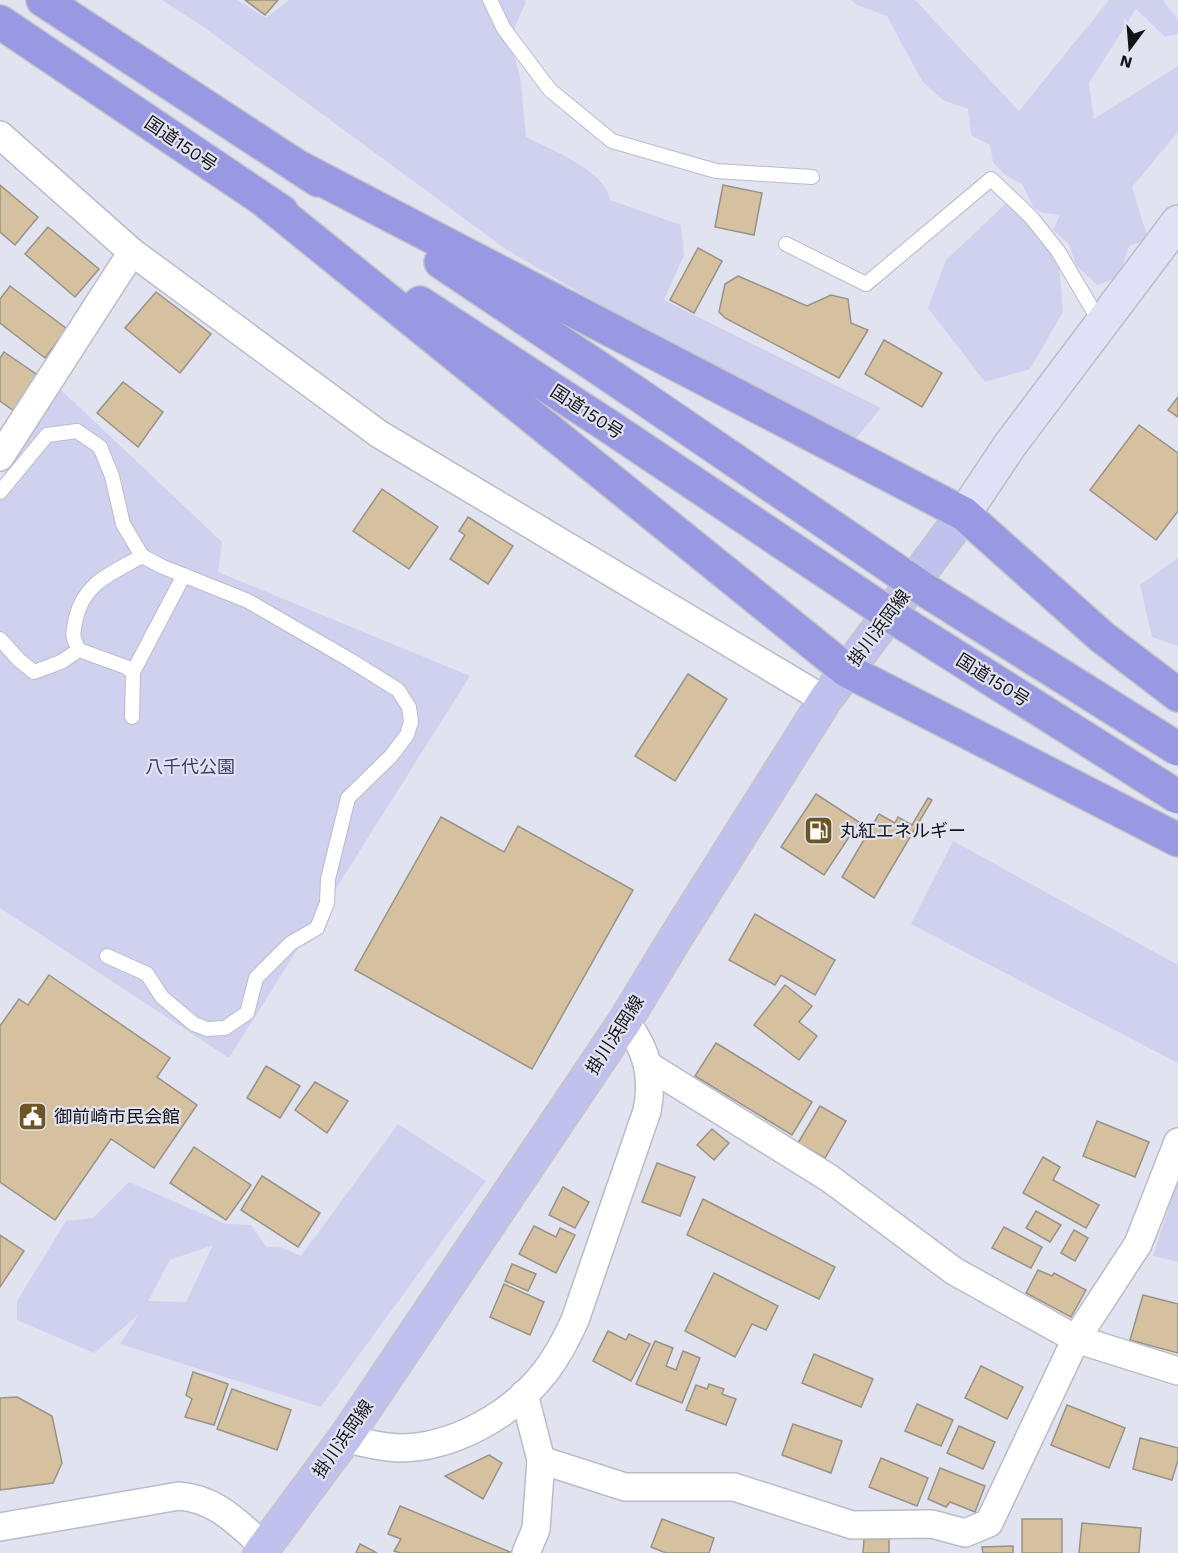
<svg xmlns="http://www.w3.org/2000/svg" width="1178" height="1553" font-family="'Work Sans','Noto Sans JP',sans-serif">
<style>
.green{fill:#cfd1ee;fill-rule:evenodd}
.building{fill:#d5c19f;stroke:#999286;stroke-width:1.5}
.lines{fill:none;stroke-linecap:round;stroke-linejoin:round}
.lane-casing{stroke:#babbc9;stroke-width:16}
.street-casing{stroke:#babbc9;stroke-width:30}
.secondary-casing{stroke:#babbc9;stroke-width:36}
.primary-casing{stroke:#c6c6c8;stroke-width:36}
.highway-casing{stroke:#c6c6c8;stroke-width:36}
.lane{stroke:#fff;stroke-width:14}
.street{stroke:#fff;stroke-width:27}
.secondary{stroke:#e0e0f7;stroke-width:33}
.primary{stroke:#c1c1ee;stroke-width:33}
.highway{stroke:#9898e3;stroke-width:33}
.highway-bridge-casing{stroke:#c6c6c8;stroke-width:36;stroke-linecap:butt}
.highway-bridge{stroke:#9898e3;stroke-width:33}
.labels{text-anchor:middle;stroke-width:4.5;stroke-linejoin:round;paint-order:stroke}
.street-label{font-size:18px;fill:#131318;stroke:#e2e3f1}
.park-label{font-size:18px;fill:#3d3c6c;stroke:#e2e3f1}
.poi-label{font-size:18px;fill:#131318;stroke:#e2e3f1;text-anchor:start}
</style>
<rect width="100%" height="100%" fill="#e2e3f1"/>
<g class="green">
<path d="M162,0H237L266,18L289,0H525L526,2L510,38L521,82L526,137C550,149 606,171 610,200L681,225L684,255L664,300L881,408L852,443L644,330L507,250L205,28Z"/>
<path d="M851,0H915L1019,111L1109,0H1163L1178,20V34L1165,37L1136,9L1089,83L1094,119L1178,66V132L1132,187L1148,239L1129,246L1123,264L1113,279L1097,285L1076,265L1069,244L1053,230L1060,215L1043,213L1034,208L1022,184L1005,175L993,162L990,145L971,135L968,109L943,100L922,81L887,16L857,5Z"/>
<path d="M1014,196L1058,251L1063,312L1030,369L985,382L928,308L946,260Z"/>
<path d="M61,390L222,542L218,572L470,676L229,1058L0,908V480Z"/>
<path d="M1178,558V646L1152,637L1140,585Z"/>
<path d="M953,841L1178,965V1063L911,924Z"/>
<path d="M398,1124L486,1181L321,1407L120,1344L139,1314L94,1353L17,1320V1301L66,1221L93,1218L129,1182L226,1224L251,1225L266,1247H280L301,1256ZM213,1245L186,1302L148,1301L170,1260Z"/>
<path d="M1178,1179V1262L1153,1256Z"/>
</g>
<g class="building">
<path d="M245,0H278L265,15Z"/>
<path d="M0,185L38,217L15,245L0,232Z"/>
<path d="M723,185L762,193L754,235L715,227Z"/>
<path d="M48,227L99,269L75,297L25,254Z"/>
<path d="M698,248L722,261L694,313L670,300Z"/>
<path d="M738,276L807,306L831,295L848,299L851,323L868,330L839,378L725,318L719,312L725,284Z"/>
<path d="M10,286L67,329L45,358L0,323V299Z"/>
<path d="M156,292L211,334L180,373L125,328Z"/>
<path d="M884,340L942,373L922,407L865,374Z"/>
<path d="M4,352L39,376L14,411L0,401V358Z"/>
<path d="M123,382L163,412L138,447L97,413Z"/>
<path d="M1178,397V417L1168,410Z"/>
<path d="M1139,425L1178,453V511L1156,540L1090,490Z"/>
<path d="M382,489L438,527L409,569L353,531Z"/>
<path d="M468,517L513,546L488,584L450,559L465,535L459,531Z"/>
<path d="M688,674L727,699L675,781L635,756Z"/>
<path d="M816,794L859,822L824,875L781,847Z"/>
<path d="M928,798L932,800L874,898L842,877L879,814L895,823L898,817L912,825Z"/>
<path d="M441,817L504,852L518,826L633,890L532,1069L355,970Z"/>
<path d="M755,914L835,960L815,995L781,975L775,985L729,960Z"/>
<path d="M49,975L170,1058L157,1077L197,1105L154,1168L111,1139L55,1220L0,1182V1026L19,999L28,1005Z"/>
<path d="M785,985L812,1006L799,1022L817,1036L799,1060L754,1025Z"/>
<path d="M716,1043L812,1102L792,1135L695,1076Z"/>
<path d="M266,1066L300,1086L280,1118L247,1098Z"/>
<path d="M315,1082L348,1101L327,1133L295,1110Z"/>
<path d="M820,1106L846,1121L825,1158L798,1143Z"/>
<path d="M1097,1121L1149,1142L1135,1177L1083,1156Z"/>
<path d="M712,1129L729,1143L714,1160L697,1145Z"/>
<path d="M194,1147L251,1185L226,1220L170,1183Z"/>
<path d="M1043,1157L1060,1167L1053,1180L1099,1205L1086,1228L1023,1193Z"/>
<path d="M657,1163L695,1177L680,1216L642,1202Z"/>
<path d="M262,1176L320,1213L298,1247L241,1210Z"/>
<path d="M563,1187L589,1202L575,1228L549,1215Z"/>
<path d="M703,1199L835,1267L819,1299L687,1235Z"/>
<path d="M1036,1211L1061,1225L1050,1242L1026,1228Z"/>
<path d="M534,1226L556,1237L560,1228L575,1235L556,1273L519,1254Z"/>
<path d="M1004,1227L1042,1247L1031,1268L992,1248Z"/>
<path d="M1074,1230L1088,1238L1075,1261L1061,1253Z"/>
<path d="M0,1235L24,1251L0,1287Z"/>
<path d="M512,1264L536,1274L528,1291L505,1281Z"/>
<path d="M1038,1270L1052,1276L1054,1273L1086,1290L1071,1317L1026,1293Z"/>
<path d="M714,1273L778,1306L766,1330L752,1324L735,1357L685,1331Z"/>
<path d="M504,1284L544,1302L530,1335L490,1317Z"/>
<path d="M1143,1295L1178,1304V1353L1130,1340Z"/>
<path d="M608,1331L626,1340L629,1334L650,1344L631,1381L593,1361Z"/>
<path d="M655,1341L673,1348L666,1366L676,1370L683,1351L700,1358L682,1403L636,1384Z"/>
<path d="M814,1354L873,1379L861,1407L802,1383Z"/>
<path d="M981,1366L1023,1387L1007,1419L965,1398Z"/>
<path d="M193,1372L228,1384L214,1425L185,1417L192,1399L186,1395Z"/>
<path d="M709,1384L724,1389L722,1394L736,1399L726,1425L686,1410L696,1385L707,1389Z"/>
<path d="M232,1389L291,1410L277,1450L217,1429Z"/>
<path d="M17,1397L52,1416L62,1463L53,1483L0,1490V1398Z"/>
<path d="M917,1404L953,1420L941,1446L905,1431Z"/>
<path d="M1067,1405L1125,1428L1109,1468L1051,1445Z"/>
<path d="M793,1424L842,1441L831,1473L782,1455Z"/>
<path d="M959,1426L995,1442L983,1469L947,1453Z"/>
<path d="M1140,1438L1178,1448V1460L1172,1480L1133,1469Z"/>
<path d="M489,1455L502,1463L483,1499L445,1476Z"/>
<path d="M881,1458L928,1478L917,1506L869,1487Z"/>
<path d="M940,1468L985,1486L975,1512L950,1502L946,1507L928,1499Z"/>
<path d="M400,1506L510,1552L509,1553H400L394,1551L401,1539L388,1534Z"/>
<path d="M662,1519L714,1538L709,1553H666L651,1547Z"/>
<rect x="1022" y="1519" width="40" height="34"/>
<path d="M1082,1523L1141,1528L1139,1553H1079Z"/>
<path d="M864,1539H889V1553H863Z"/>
<path d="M360,1544L377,1553H356Z"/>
<path d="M1013,1546V1553H983L982,1547Z"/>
</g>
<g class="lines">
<defs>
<g id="lane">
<path d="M490,0L504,29L550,90L612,141L716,171L812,177"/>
<path d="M786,244L866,284L991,179L1031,217L1058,251L1101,324"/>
<path d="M0,492L47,435L77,431L100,447L112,476L123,524L142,556L163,567L248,601L350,660L398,690L409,707L411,722L407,735L391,756L348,798L328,879L327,903L317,928L291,943L256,978L247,1013L225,1028L207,1029L194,1024L162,997L147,974L107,956"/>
<path d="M0,639L19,660L34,672L61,662L79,650L126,667L133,672L184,575"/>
<path d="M79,650C71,635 73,634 76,618C84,582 113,573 142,556"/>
<path d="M132,717L133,672"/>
</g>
<g id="street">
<path d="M0,135L132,252L379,434L825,700"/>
<path d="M0,457L132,252"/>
<path d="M649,1066L829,1178L954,1271L1076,1339L1178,1371"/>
<path d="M524,1394L541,1460L536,1529L526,1553"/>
<path d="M345,1438C363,1443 381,1447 399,1448C454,1448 513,1414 546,1371C558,1355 567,1338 575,1320L647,1111C654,1076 647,1049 625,1021"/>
<path d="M541,1460L625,1487H734L852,1525L932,1524L965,1533L989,1523L1076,1339L1138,1244L1178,1142"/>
<path d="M0,1527L179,1496C217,1499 237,1523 265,1547"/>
</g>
<path id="secondary" d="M964,514L1010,445L1178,222"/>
<path id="primary" d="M260,1553L345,1438L625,1021L676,937L825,700L964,514"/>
<g id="highway">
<path d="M43,0L318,180"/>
<path d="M0,22L282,212"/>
<path d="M300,168L964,514L1102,637L1178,695"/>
<path d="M265,201L846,670L1178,840"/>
<path d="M441,262L633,391"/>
<path d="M420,303L607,425"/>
</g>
</defs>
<use href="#lane" class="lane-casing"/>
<use href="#street" class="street-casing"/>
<use href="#secondary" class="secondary-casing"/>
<use href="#primary" class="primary-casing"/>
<use href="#highway" class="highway-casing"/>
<use href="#lane" class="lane"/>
<use href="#street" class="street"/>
<use href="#secondary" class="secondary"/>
<use href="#primary" class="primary"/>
<use href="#highway" class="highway"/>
<defs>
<g id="highway-bridge">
<path d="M633,391L922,588L1178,749"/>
<path d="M607,425L898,620L1178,797"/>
</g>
</defs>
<use href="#highway-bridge" class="highway-bridge-casing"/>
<use href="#highway-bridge" class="highway-bridge"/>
</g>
<defs>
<symbol id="fuel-square" viewBox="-11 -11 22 22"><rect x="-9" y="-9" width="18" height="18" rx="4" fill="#6e5526" stroke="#e2e3f1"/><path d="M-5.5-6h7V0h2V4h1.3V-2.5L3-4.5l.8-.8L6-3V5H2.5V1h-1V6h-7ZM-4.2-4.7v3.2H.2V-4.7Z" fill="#fff"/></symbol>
<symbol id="civic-square" viewBox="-11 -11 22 22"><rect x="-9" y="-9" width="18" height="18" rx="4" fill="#6e5526" stroke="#e2e3f1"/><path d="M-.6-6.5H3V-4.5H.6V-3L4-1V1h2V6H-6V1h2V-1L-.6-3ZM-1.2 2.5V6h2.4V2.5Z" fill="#fff"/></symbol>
</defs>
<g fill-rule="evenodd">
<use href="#fuel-square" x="802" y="814" width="33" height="33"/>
<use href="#civic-square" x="16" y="1100" width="33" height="33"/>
</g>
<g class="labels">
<g class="street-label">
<text transform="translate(181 144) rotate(34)" y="6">国道150号</text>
<text transform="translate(587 412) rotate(33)" y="6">国道150号</text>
<text transform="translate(879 628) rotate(-53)" y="6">掛川浜岡線</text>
<text transform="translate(993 680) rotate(32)" y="6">国道150号</text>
<text transform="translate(615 1035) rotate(-57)" y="6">掛川浜岡線</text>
<text transform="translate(343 1439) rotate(-55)" y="6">掛川浜岡線</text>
</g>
<g class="park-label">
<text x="190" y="773">八千代公園</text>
</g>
<g class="poi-label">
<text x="840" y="837">丸紅エネルギー</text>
<text x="54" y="1123">御前崎市民会館</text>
</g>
</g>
<g transform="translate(1130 48) rotate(196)" stroke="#e2e3f1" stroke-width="4.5" paint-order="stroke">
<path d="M0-4.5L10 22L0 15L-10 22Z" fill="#131318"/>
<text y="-9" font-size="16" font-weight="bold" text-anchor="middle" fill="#131318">N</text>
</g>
</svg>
